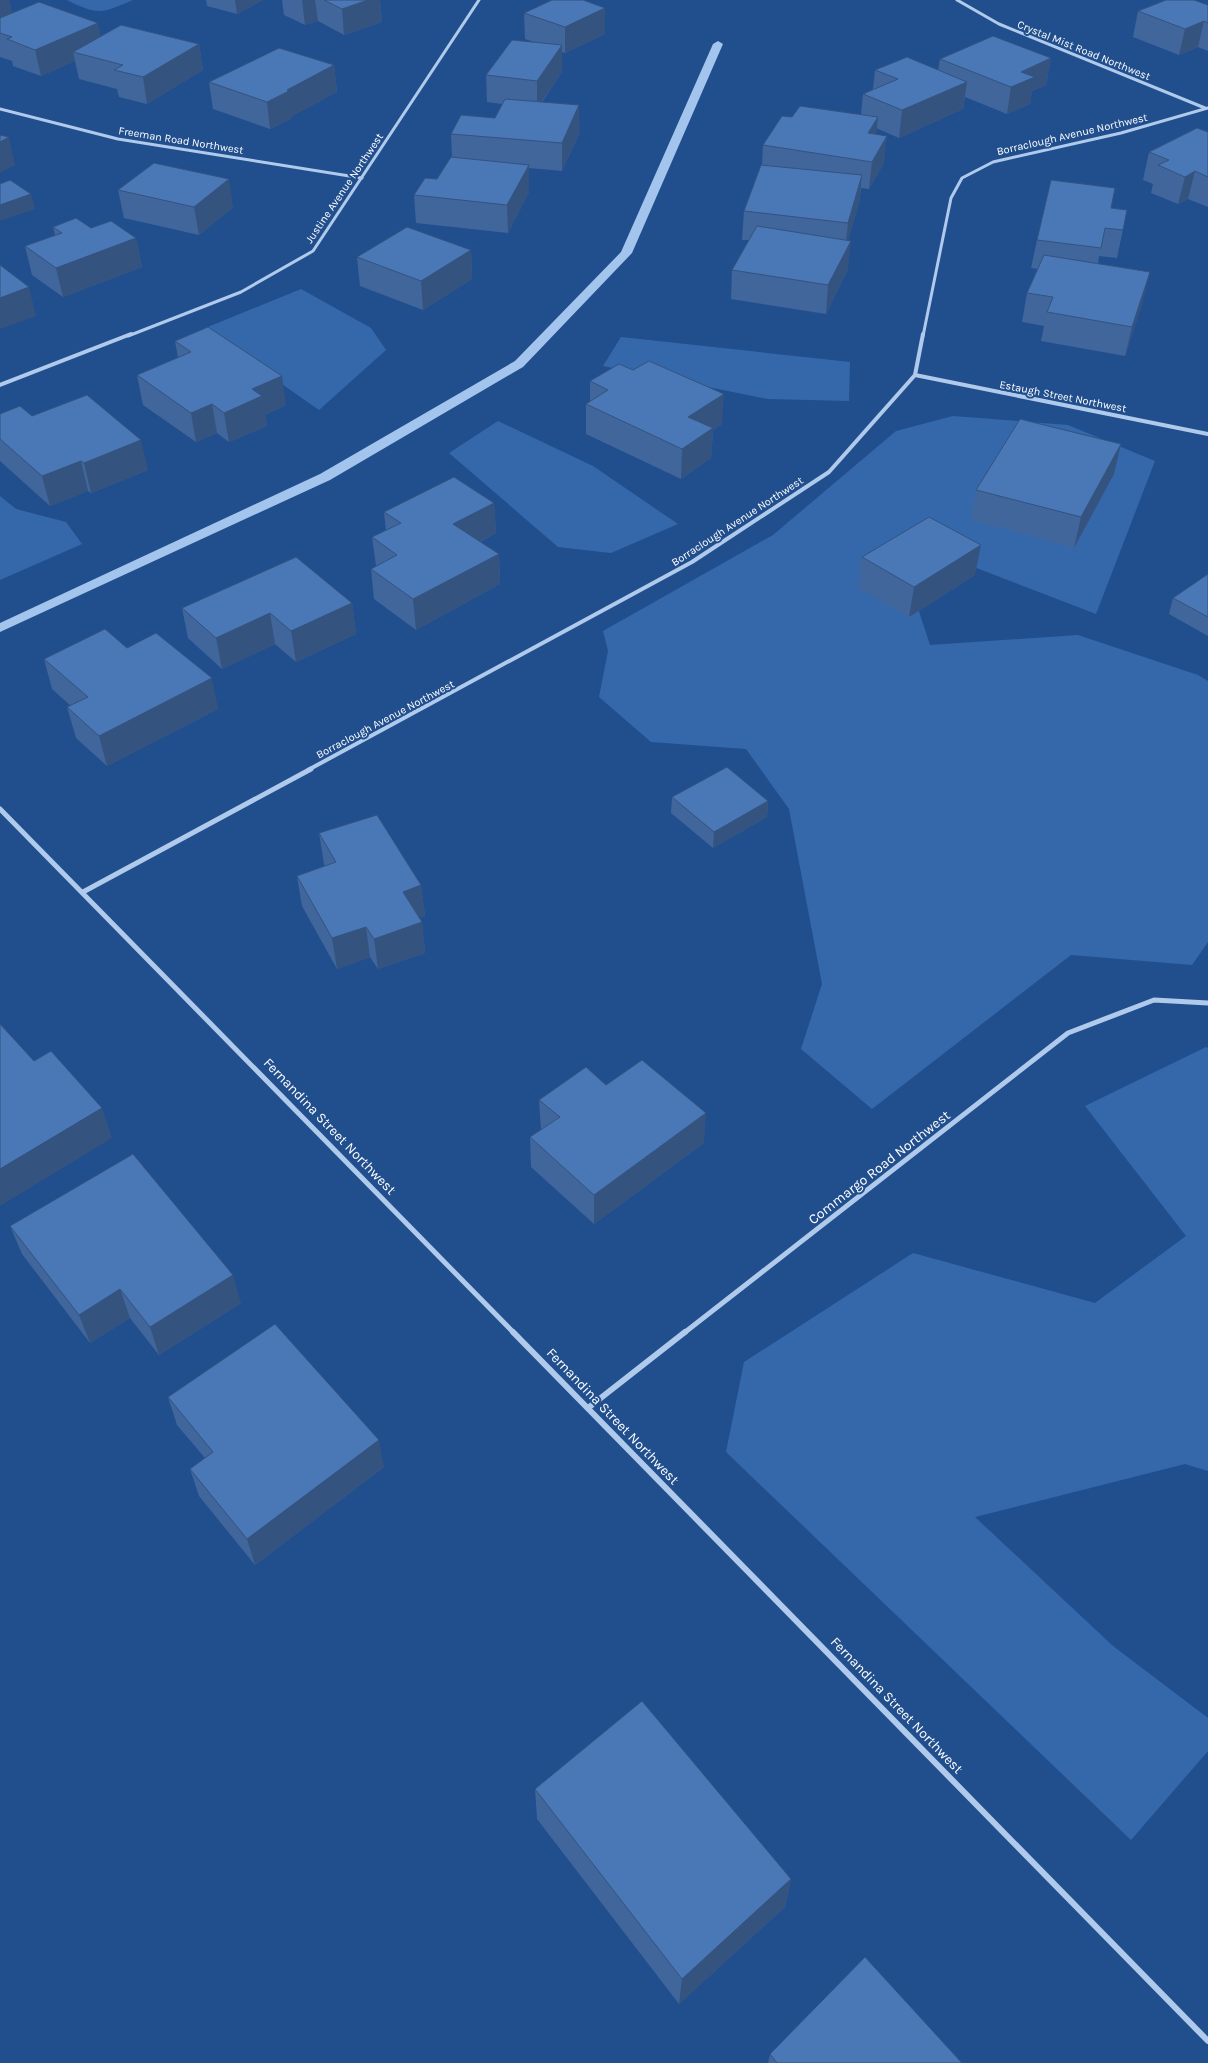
<svg xmlns="http://www.w3.org/2000/svg" width="1208" height="2063" font-family="Karla,sans-serif">
<style>
.green{fill:#3568ab}
.lines{fill:none;stroke-linecap:round;stroke-linejoin:round}
.stream{fill:#a3c5ed;fill-rule:evenodd}
.minor-far3{stroke:#b0caec;stroke-width:3}
.minor-far2{stroke:#b0caec;stroke-width:4}
.minor-far1{stroke:#b0caec;stroke-width:5}
.minor{stroke:#b0caec;stroke-width:6}
.wall{fill:#40669c}
.shaded-wall{fill:#34537f}
.building{fill:#4a77b5;stroke:#34537f}
.labels{text-anchor:middle;stroke-width:4;stroke-linejoin:round;paint-order:stroke}
.far-street-label{font-size:11px;fill:#fff;stroke:#214f8e}
.street-label{font-size:14px;fill:#fff;stroke:#214f8e}
</style>
<rect width="100%" height="100%" fill="#214f8e"/>
<g class="green">
<path d="M67,0H133C102,13 99,16 67,0Z"/>
<path d="M301,289L371,328L386,350L319,410L203,329Z"/>
<path d="M621,337L850,362L849,401L768,399L603,366Z"/>
<path d="M953,416L1068,425L1155,461L1096,614L961,562L911,587L930,645L1078,635L1198,675L1208,681V942L1192,965L1071,955L872,1109L801,1049L822,984L789,809L746,749L651,742L599,697L608,651L603,631L773,535L896,431Z"/>
<path d="M498,421L593,466L678,524L611,553L558,547L449,453Z"/>
<path d="M0,496L16,509L66,522L82,544L0,580Z"/>
<path d="M1206,1047L1208,1048V1471L1185,1464L975,1517L1113,1646L1208,1718V1751L1131,1840L726,1452L744,1362L913,1253L1095,1303L1186,1236L1085,1106Z"/>
</g>
<g class="lines">
<path class="stream" d="M718,41L723,44L632,253L523,367L330,480L0,632V623L320,474L515,361L621,252L713,44Z"/>
<g class="minor-far3">
<path d="M957,0L999,24L1205,108"/>
<path d="M0,109L118,139L362,178"/>
<path d="M128,336L241,292L313,251L479,0"/>
<path d="M923,336L951,198L962,178L993,162L1121,133L1208,108"/>
</g>
<g class="minor-far2">
<path d="M915,375L1208,434"/>
<path d="M0,385L131,334"/>
<path d="M308,770L692,562L829,472L915,375L923,334"/>
</g>
<g class="minor-far1">
<path d="M0,809L514,1333"/>
<path d="M83,892L311,769"/>
<path d="M684,1333L1068,1033L1154,1000L1208,1003"/>
</g>
<g class="minor">
<path d="M513,1332L1208,2041"/>
<path d="M588,1408L685,1332"/>
</g>
</g>
<g class="wall">
<path d="M0,0H9L12,14L100,37L199,44L203,70L147,104L119,97L117,89L79,79L75,61L41,76L13,66L12,61L0,57Z"/>
<path d="M206,0H263L237,14L207,6Z"/>
<path d="M282,0H380L382,22L344,35L318,21L305,25L284,15Z"/>
<path d="M1208,5V51L1198,47L1179,55L1133,37L1138,11Z"/>
<path d="M524,13L605,34L565,53L562,52V72L542,102L580,132L562,171L529,168V192L508,233L416,223L414,195L437,179L452,157L451,134L495,118L502,104L487,102L486,75L534,42L525,39Z"/>
<path d="M1051,58L1046,85L1032,91L1030,104L1007,114L965,97L963,109L899,138L876,128V134L884,163L869,189L861,188L859,203L848,240V269L826,314L731,299L732,270L749,240H742L744,211L762,165L763,145L861,115L863,94L873,89L875,70H938L940,59Z"/>
<path d="M334,65L337,92L292,116V118L270,129L213,109L209,82Z"/>
<path d="M1208,132V207L1188,199L1178,204L1151,193L1153,184L1143,180L1149,152Z"/>
<path d="M118,190L233,207L199,235L124,218Z"/>
<path d="M1111,208L1127,210L1117,258L1099,256L1098,264L1143,301L1125,356L1041,341L1044,326L1022,322L1027,293L1038,269L1031,268L1037,240Z"/>
<path d="M53,227L91,228L136,238L142,267L63,297L32,275L25,246L55,235Z"/>
<path d="M471,250L472,279L423,310L360,286L357,257Z"/>
<path d="M175,341L286,405L265,415L267,426L229,442L217,433L196,442L143,405L137,375L178,358Z"/>
<path d="M590,381L722,424L713,430L711,458L681,479L586,434V404L590,401Z"/>
<path d="M0,414L32,416L148,470L91,493L88,491L50,506L0,461Z"/>
<path d="M1114,474L1074,548L971,520L976,490Z"/>
<path d="M494,503L496,533L480,542L499,554L500,584L416,630L374,599L371,569L376,566L372,537L386,531L384,512Z"/>
<path d="M862,557L975,575L909,617L858,588Z"/>
<path d="M1208,574V636L1169,614L1173,598Z"/>
<path d="M352,603L356,634L296,662L275,644L222,669L188,638L182,608Z"/>
<path d="M127,648L218,709L107,766L76,738L67,707L71,706L52,689L44,659Z"/>
<path d="M672,797L768,801L767,817L713,848L671,813Z"/>
<path d="M319,833L421,885L425,916L419,918L422,922L425,953L378,969L370,957L337,969L302,906L297,876L325,866L324,864Z"/>
<path d="M606,1085L704,1143L594,1224L531,1167L530,1137L541,1130L539,1100Z"/>
<path d="M10,1226L241,1303L159,1355L130,1318L90,1343L22,1254Z"/>
<path d="M168,1397L384,1467L255,1565L199,1496L190,1469L205,1458L177,1425Z"/>
<path d="M535,1789L791,1879L785,1907L679,2004L537,1819Z"/>
<path d="M770,2054L962,2063H768Z"/>
</g>
<g class="shaded-wall">
<path d="M0,0H9L12,14L0,27Z"/>
<path d="M235,0H263L237,14Z"/>
<path d="M302,0H315L318,21L305,25Z"/>
<path d="M368,0H380L382,22L344,35L342,9Z"/>
<path d="M605,8V34L565,53V27Z"/>
<path d="M1204,21L1198,47L1179,55L1185,29Z"/>
<path d="M98,23L103,49L73,52L75,61L41,76L35,50Z"/>
<path d="M199,44L203,70L147,104L143,77Z"/>
<path d="M562,45V72L537,108V81Z"/>
<path d="M1051,58L1046,85L1032,91L1030,104L1007,114L1011,87L1021,72Z"/>
<path d="M334,65L337,92L292,116V118L270,129L267,102L287,90Z"/>
<path d="M967,82L963,109L899,138L902,110Z"/>
<path d="M579,105L580,132L562,171V143Z"/>
<path d="M878,117L875,145L868,133Z"/>
<path d="M887,136L884,163L869,189L872,162Z"/>
<path d="M9,137L15,165L0,173V142Z"/>
<path d="M529,165V192L508,233L507,205Z"/>
<path d="M1195,171L1188,199L1178,204L1185,177Z"/>
<path d="M862,175L859,203L845,251L848,223Z"/>
<path d="M229,179L233,207L199,235L194,207Z"/>
<path d="M31,194L35,209L0,221V205Z"/>
<path d="M136,238L142,267L63,297L56,268Z"/>
<path d="M851,241L848,269L826,314L828,285Z"/>
<path d="M471,250L472,279L423,310L421,281Z"/>
<path d="M1150,272L1143,301L1125,356L1132,327Z"/>
<path d="M29,287L36,316L0,329V298Z"/>
<path d="M282,376L286,405L265,415L267,426L229,442L224,413L252,389Z"/>
<path d="M724,394L722,424L713,430L711,458L681,479L682,449L688,417Z"/>
<path d="M212,404L217,433L196,442L191,413Z"/>
<path d="M141,440L148,470L91,493L84,463Z"/>
<path d="M1121,444L1114,474L1074,548L1081,517Z"/>
<path d="M81,461L88,491L50,506L42,476Z"/>
<path d="M494,503L496,533L455,554L453,524Z"/>
<path d="M981,545L975,575L909,617L914,587Z"/>
<path d="M499,554L500,584L416,630L413,599Z"/>
<path d="M352,603L356,634L296,662L291,631Z"/>
<path d="M270,613L275,644L222,669L216,638Z"/>
<path d="M212,678L218,709L107,766L99,736Z"/>
<path d="M768,801L767,817L713,848L714,832Z"/>
<path d="M421,885L425,916L406,922L403,892Z"/>
<path d="M422,922L425,953L378,969L374,939Z"/>
<path d="M366,927L370,957L337,969L332,938Z"/>
<path d="M102,1108L112,1138L0,1206V1169Z"/>
<path d="M706,1113L704,1143L594,1224V1195Z"/>
<path d="M233,1275L241,1303L159,1355L150,1327Z"/>
<path d="M120,1289L130,1318L90,1343L79,1315Z"/>
<path d="M379,1440L384,1467L255,1565L247,1539Z"/>
<path d="M791,1879L785,1907L679,2004L682,1979Z"/>
</g>
<g class="building">
<path d="M324,0H368L342,9Z"/>
<path d="M552,0H583L605,8L565,27L524,13Z"/>
<path d="M1166,0H1194L1208,5V23L1204,21L1185,29L1138,11Z"/>
<path d="M39,2L98,23L35,50L7,39L12,37L0,33V18Z"/>
<path d="M121,25L199,44L143,77L114,70L123,65L73,52Z"/>
<path d="M993,36L1051,58L1021,72L1035,77L1011,87L940,59Z"/>
<path d="M512,40L562,45L537,81L486,75Z"/>
<path d="M279,48L334,65L287,90L289,91L267,102L209,82Z"/>
<path d="M907,57L967,82L902,110L863,94L898,79L875,70Z"/>
<path d="M505,99L579,105L562,143L451,134L461,115L495,118Z"/>
<path d="M800,106L878,117L868,133L887,136L872,162L763,145L782,116L792,117Z"/>
<path d="M1197,128L1208,132V177L1195,171L1185,177L1158,165L1169,160L1149,152Z"/>
<path d="M0,135L9,137L0,142Z"/>
<path d="M451,157L529,165L507,205L414,195L425,178L437,179Z"/>
<path d="M154,163L229,179L194,207L118,190Z"/>
<path d="M761,165L862,175L848,223L744,211Z"/>
<path d="M10,180L31,194L0,205V184Z"/>
<path d="M1051,180L1115,188L1111,208L1127,210L1123,230L1105,228L1101,248L1037,240Z"/>
<path d="M76,218L91,228L111,221L136,238L56,268L25,246L62,233L53,227Z"/>
<path d="M757,226L851,241L828,285L732,270Z"/>
<path d="M407,227L471,250L421,281L357,257Z"/>
<path d="M1044,255L1150,272L1132,327L1047,312L1053,297L1027,293Z"/>
<path d="M0,265L29,287L0,298Z"/>
<path d="M208,327L282,376L252,389L262,396L224,413L212,404L191,413L137,375L191,352L175,341Z"/>
<path d="M649,361L724,394L688,417L713,428L682,449L586,404L608,390L590,381L619,364L633,370Z"/>
<path d="M87,395L141,440L84,463L81,461L42,476L0,439V414L20,406L32,416Z"/>
<path d="M1020,419L1121,444L1081,517L976,490Z"/>
<path d="M454,477L494,503L453,524L499,554L413,599L371,569L397,555L372,537L401,523L384,512Z"/>
<path d="M929,517L981,545L914,587L862,557Z"/>
<path d="M296,557L352,603L291,631L270,613L216,638L182,608Z"/>
<path d="M1208,574V617L1173,598Z"/>
<path d="M105,629L127,648L156,633L212,678L99,736L67,707L88,697L44,659Z"/>
<path d="M727,767L768,801L714,832L672,797Z"/>
<path d="M377,815L421,885L403,892L422,922L374,939L366,927L332,938L297,876L336,862L319,833Z"/>
<path d="M0,1024L34,1061L51,1051L102,1108L0,1169Z"/>
<path d="M642,1060L706,1113L594,1195L530,1137L560,1117L539,1100L586,1067L606,1085Z"/>
<path d="M133,1154L233,1275L150,1327L120,1289L79,1315L10,1226Z"/>
<path d="M275,1324L379,1440L247,1539L190,1469L213,1452L168,1397Z"/>
<path d="M642,1701L791,1879L682,1979L535,1789Z"/>
<path d="M865,1957L962,2063H777L770,2054Z"/>
</g>
<g class="labels">
<g class="far-street-label">
<text transform="translate(1084 50) rotate(22)" y="4">Crystal Mist Road Northwest</text>
<text transform="translate(1072 134) rotate(-13)" y="4">Borraclough Avenue Northwest</text>
<text transform="translate(181 140) rotate(9)" y="4">Freeman Road Northwest</text>
<text transform="translate(344 188) rotate(-56)" y="4">Justine Avenue Northwest</text>
<text transform="translate(1063 396) rotate(11)" y="4">Estaugh Street Northwest</text>
<text transform="translate(737 521) rotate(-33)" y="4">Borraclough Avenue Northwest</text>
<text transform="translate(385 719) rotate(-28)" y="4">Borraclough Avenue Northwest</text>
</g>
<g class="street-label">
<text transform="translate(330 1126) rotate(46)" y="5">Fernandina Street Northwest</text>
<text transform="translate(879 1167) rotate(-38)" y="5">Commargo Road Northwest</text>
<text transform="translate(613 1416) rotate(46)" y="5">Fernandina Street Northwest</text>
<text transform="translate(897 1705) rotate(46)" y="5">Fernandina Street Northwest</text>
</g>
</g>
</svg>
